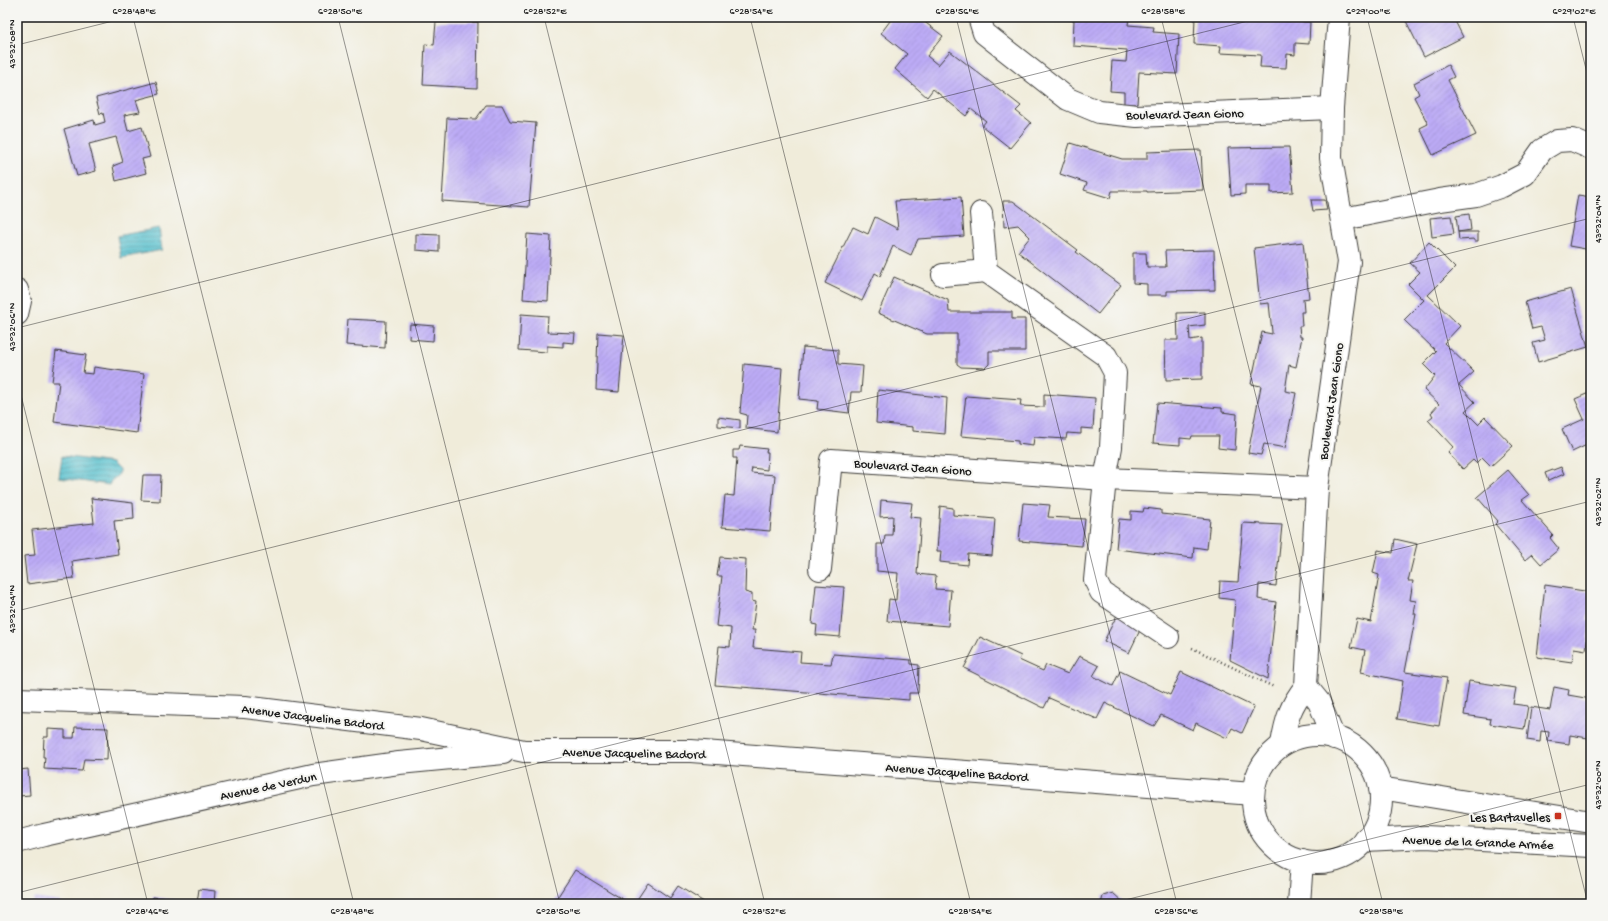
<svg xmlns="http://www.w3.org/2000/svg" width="1608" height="921" font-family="'Gochi Hand',sans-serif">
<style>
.water{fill:url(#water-rules);stroke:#386e74}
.building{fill:url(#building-hatch)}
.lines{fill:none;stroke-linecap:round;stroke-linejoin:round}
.minor-casing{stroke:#3c3b38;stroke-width:24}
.tertiary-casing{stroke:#3c3b38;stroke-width:24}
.path{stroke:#3c3b38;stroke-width:2.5;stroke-dasharray:1 3;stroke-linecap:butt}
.minor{stroke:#fff;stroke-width:22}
.tertiary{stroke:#fff;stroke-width:22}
.ticks{fill:none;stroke:#1c1c1c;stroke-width:1;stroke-opacity:0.45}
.poi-dot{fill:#c8321e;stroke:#f6f6f2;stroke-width:1.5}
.labels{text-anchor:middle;stroke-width:4;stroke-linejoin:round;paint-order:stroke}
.street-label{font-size:13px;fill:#1c1c1c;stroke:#f6f6f2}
.poi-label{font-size:13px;fill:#1c1c1c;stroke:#f6f6f2;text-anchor:end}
.neatline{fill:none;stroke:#1c1c1c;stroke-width:1.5}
.ticks-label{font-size:10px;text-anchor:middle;fill:#1c1c1c}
</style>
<defs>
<pattern id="water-rules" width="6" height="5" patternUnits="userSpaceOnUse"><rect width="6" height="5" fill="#53bfcd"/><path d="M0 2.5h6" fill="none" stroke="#449aa6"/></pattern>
<pattern id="building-hatch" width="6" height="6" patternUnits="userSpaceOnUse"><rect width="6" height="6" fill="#bcabf6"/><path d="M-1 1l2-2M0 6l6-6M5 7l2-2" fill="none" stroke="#a193d2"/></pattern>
</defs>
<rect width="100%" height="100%" fill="#f6f6f2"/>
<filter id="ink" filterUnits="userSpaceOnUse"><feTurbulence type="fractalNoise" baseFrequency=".025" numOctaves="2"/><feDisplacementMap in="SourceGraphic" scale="8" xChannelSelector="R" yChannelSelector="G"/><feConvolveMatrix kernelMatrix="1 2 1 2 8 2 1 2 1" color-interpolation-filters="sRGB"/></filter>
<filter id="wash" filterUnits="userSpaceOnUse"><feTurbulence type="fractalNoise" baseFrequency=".012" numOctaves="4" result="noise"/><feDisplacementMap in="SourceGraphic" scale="16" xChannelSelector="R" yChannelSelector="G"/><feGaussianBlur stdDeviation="0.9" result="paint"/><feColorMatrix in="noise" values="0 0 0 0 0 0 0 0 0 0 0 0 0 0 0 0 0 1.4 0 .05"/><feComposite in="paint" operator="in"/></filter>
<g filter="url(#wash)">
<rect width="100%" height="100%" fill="#f0ecda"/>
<g class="water">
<path d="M159,228L162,250L121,258L117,236Z"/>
<path d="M62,456L112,463L119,470V474L111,481L109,485L59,478Z"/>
</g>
<g id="blocks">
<g class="building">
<path d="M884,17H918L943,36L927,56L938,65L950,51L1021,106L1016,111L1031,123L1010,148L982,126L986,121L971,109L966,116L933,89L927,97L895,69L907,54L881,33L890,21Z"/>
<path d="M1036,17H1129L1128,25L1154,27L1153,32L1179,34L1177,74L1139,72L1137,104H1124V92L1110,91L1112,61L1126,62L1127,50L1073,46L1074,20Z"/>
<path d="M1195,17H1267V20L1310,22L1309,44L1295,43V55L1287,54L1286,68L1260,67L1261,55L1220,53L1221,46L1194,44Z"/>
<path d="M1404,17H1453L1463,37L1424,57Z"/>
<path d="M436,22H478L477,88L423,85L425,44L434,45Z"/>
<path d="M1448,65L1454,77L1448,80L1476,135L1433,155L1420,128L1428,124L1414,97L1419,94L1414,83Z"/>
<path d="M156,82L159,94L136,100L140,112L124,115L128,131L142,127L150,157L142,159L146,173L116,181L113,166L123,162L116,137L89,144L96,171L77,176L64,129L94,120L95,125L105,122L103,113L100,114L96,98Z"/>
<path d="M486,105H502L510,121L536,123L529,207L442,201L447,118L476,119Z"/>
<path d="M1070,143L1122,159H1147V152L1201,150L1203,190L1147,192V191H1112L1110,198L1084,190L1087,183L1060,174Z"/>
<path d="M1289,147L1293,192L1271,193V185H1245V194L1231,195L1228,148Z"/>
<path d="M1578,195L1591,197V250L1569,246Z"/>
<path d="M961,197L964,236L918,239L911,255L893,246L880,276L875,273L862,301L825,283L853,227L868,234L875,217L898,229L895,201Z"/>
<path d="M1311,200H1325L1327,210L1313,211Z"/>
<path d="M1003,201H1013L1078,250L1076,252L1121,285L1098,314L1018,252L1030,237L1018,225L1004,227Z"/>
<path d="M1469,214L1471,230L1458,232L1456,216Z"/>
<path d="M1451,216L1454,234L1432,237L1430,218Z"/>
<path d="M1458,232H1478V241H1474V239L1459,240Z"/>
<path d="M416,234L439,235V252L416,250Z"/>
<path d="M527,234L551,236L548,301L523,299Z"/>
<path d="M1303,242L1309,298L1303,299L1304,312H1301L1302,326H1299L1300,337H1302L1296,367L1289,365L1285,391L1296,393L1285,448L1264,444L1261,455L1248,453L1261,386L1251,384L1262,332L1272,334V332L1269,303L1260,304L1254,248Z"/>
<path d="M1429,242L1455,268L1428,295L1460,326L1444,343L1474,372L1459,385L1475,402L1465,411L1478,424L1485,417L1513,446L1491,466L1482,457L1476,463L1473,460L1463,469L1448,453L1453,447L1428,420L1433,416L1431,413L1439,404L1424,390L1435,376L1423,364L1436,351L1404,320L1424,300L1408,284L1420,272L1410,263Z"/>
<path d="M1214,250L1215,290L1167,291V295H1147V284L1133,283V253H1146L1147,267H1166L1165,251Z"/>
<path d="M894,277L948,300L949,312H1012V319H1025V351H989V364L985,368L961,367L957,364V334H927L878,313Z"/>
<path d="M1571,289L1588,347L1538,362L1533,343L1545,340L1541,327L1532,329L1525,302Z"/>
<path d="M1205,312V325L1189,327L1190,340L1202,338V379L1166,380L1165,340H1178L1177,313Z"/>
<path d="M521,314L548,316L547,332L575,333L574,343L563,342V347L547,346V352L519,350Z"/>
<path d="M348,319L386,321L385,348L346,345Z"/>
<path d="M410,324L434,326L433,341L409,339Z"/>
<path d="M598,333L624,335L619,392L596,390Z"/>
<path d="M803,347L838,350V364L863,366L861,392H851L849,413L817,409L818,401L799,399Z"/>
<path d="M56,351L86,355L83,373L93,374L94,367L144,374L137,433L54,422L59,382H52Z"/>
<path d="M744,364L782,368L777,432L746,428L747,415L740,413Z"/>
<path d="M878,390L947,398L945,434L913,431V427L876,423Z"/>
<path d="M1591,392V443L1572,452L1562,429L1584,419L1575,399Z"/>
<path d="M1044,394L1095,398L1093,429L1081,428V434L1067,433L1066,439L1034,437L1033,446L1018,444V441L961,436L966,396L1021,400L1020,406L1044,407Z"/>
<path d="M1157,403L1222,408V412L1237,414L1235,450L1218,448L1219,436H1192L1191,439L1180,438V445L1153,443Z"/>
<path d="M718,417L740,420V428L718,426Z"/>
<path d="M740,446L767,449L766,452H768L767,470L752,468L751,473L775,475L770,531L722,527L725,495L734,496L737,458H733V450H739Z"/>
<path d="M1561,467L1564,474L1548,481L1545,473Z"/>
<path d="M1508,470L1529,495L1522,500L1553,535L1550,538L1559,549L1541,564L1532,554L1525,560L1495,524L1498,521L1477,497Z"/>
<path d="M143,475H161L160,501L141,500Z"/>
<path d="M91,498L133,503L134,519L114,521L118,554L72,561L74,578L27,584L24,556L35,555L32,530L94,523Z"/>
<path d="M881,500L912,503L910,517L921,518L917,574L936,576L935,589L951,590L948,626L887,621L889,599L896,600L898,573L877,571V544H884L885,535H892L893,516L880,517Z"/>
<path d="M1023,503L1050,505L1048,517L1085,519L1082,546L1019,541Z"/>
<path d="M940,506L953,508V515L995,519L992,556L968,554L967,565L940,562L941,551H937Z"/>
<path d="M1144,508L1161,510V514L1210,519L1207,549L1194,547L1193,558L1116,549L1119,519L1131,520V511L1143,512Z"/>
<path d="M1243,523L1282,525L1276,586L1259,584L1258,599L1276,602L1268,679L1230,660L1235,600L1219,598L1220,581L1238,582Z"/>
<path d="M1395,539L1417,544L1408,581H1413L1410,600L1416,601L1414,614H1416L1405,672L1447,678L1439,726L1397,719L1403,681L1361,672L1365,650L1351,647L1357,619L1371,622L1379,575L1373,573L1378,550L1393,553Z"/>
<path d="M720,557L746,559L745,592L752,594V601L756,602L752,630H755L753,648L801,652L800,662L831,664L833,654L911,660V664L919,665L918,693H909V700L715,685L719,646L730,647L731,628L716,626L722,576H717Z"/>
<path d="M816,585L844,587L840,637L816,635L817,625L812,624Z"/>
<path d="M1545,585L1591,592L1587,621H1590L1586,650L1574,648L1572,662L1537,657Z"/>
<path d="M1117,615L1142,626L1129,653L1104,641Z"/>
<path d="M980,637L1021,656L1019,660L1043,671L1046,665L1068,674L1079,656L1099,666L1093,676L1113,686L1120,671L1170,695L1181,672L1254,707L1242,733L1232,728L1227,738L1196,723L1193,730L1161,715L1154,726L1105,703L1097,719L1049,698L1044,708L964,668Z"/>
<path d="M1469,681L1516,688L1513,704L1528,706L1524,729L1490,724L1491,719L1464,715Z"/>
<path d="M1554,687L1569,690L1568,695L1591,699V734H1589L1588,738L1570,735L1569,744L1548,741L1549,732L1541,731L1540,742L1527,740L1531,707L1550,710Z"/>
<path d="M75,727L108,728L107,760L84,759L82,771L44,769L45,757H43L44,737H48V729L65,730V738H74Z"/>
<path d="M28,769L30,795L19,796V770Z"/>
<path d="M575,870L627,902L626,904H553Z"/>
<path d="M648,883L670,898L678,886L707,904H634Z"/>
<path d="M199,889L215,891L214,904H152L153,897L197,903Z"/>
<path d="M1113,893L1125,904H1101L1103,896Z"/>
<path d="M34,898L61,902V904H33Z"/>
</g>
</g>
</g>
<g filter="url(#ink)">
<use href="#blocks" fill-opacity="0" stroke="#3c3b38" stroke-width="1"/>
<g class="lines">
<defs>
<g id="minor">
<path d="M979,17L984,33L1068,99L1099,112L1137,116L1332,108"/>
<path d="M981,213L986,271L1106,356L1115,373L1111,447L1105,479L1095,580L1101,592L1168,637"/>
<path d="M1343,219L1440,200L1476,195L1502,186L1525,174L1542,150L1557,141L1572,140L1591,148"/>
<path d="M943,275L986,271"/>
<path d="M17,290L20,301L17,314"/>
<path d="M820,569L831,460L1105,479L1317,488"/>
<path d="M1306,686L1319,702L1334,738"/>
<path d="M1282,744C1286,720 1290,706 1306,686L1317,488L1349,262L1331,158L1332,108L1339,17"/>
<path d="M1299,904L1302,861"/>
</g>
<g id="tertiary">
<path d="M17,699L245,707L421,729L524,751H691L1253,794"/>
<circle cx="1317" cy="799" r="64"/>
<path d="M1380,788L1591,822"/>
<path d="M1365,840L1426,837L1591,846"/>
<path d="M17,842L44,835L313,775L399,763L503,753"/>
</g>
</defs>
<use href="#minor" class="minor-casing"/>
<use href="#tertiary" class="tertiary-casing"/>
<path class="path" d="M1192,648L1274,687"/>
<use href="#minor" class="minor"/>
<use href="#tertiary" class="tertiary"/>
</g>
</g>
<path class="ticks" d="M133,17L354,904M338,17L560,904M544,17L765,904M750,17L971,904M956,17L1177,904M1161,17L1383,904M1367,17L1588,904M1573,17L1591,89M17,45L129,17M17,328L1264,17M17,379L148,904M17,611L1591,218M17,893L1591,501M1109,904L1591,784"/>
<rect class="poi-dot" x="1554" y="812" width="8" height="8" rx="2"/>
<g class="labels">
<g class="street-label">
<text transform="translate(1185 113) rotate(-1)" y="5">Boulevard Jean Giono</text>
<text transform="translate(1330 401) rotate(-82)" y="5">Boulevard Jean Giono</text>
<text transform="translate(913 466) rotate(4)" y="5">Boulevard Jean Giono</text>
<text transform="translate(313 716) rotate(7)" y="5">Avenue Jacqueline Badord</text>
<text transform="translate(634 752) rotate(1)" y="5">Avenue Jacqueline Badord</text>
<text transform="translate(957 771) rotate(4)" y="5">Avenue Jacqueline Badord</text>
<text transform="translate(268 785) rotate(-12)" y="5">Avenue de Verdun</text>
<text transform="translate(1478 841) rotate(2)" y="5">Avenue de la Grande Armée</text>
</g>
<g class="poi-label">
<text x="1550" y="821">Les Bartavelles</text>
</g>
</g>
<rect width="1608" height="921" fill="none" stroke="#f6f6f2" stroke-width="44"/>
<rect x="22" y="22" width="1564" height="877" class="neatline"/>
<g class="ticks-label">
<text x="134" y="14">6°28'48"E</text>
<text x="340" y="14">6°28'50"E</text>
<text x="545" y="14">6°28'52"E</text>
<text x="751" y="14">6°28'54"E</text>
<text x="957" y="14">6°28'56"E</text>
<text x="1163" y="14">6°28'58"E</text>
<text x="1368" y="14">6°29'00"E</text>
<text x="1574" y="14">6°29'02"E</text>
<text transform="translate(11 44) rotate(-90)" y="4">43°32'08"N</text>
<text transform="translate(1597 219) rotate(-90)" y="4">43°32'04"N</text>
<text transform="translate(11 327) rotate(-90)" y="4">43°32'06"N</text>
<text transform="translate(1597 502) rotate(-90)" y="4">43°32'02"N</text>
<text transform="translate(11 609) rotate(-90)" y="4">43°32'04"N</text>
<text transform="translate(1597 785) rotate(-90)" y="4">43°32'00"N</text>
<text x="147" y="914">6°28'46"E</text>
<text x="352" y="914">6°28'48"E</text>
<text x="558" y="914">6°28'50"E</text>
<text x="764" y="914">6°28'52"E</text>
<text x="970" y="914">6°28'54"E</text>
<text x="1176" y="914">6°28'56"E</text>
<text x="1381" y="914">6°28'58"E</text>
</g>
</svg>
